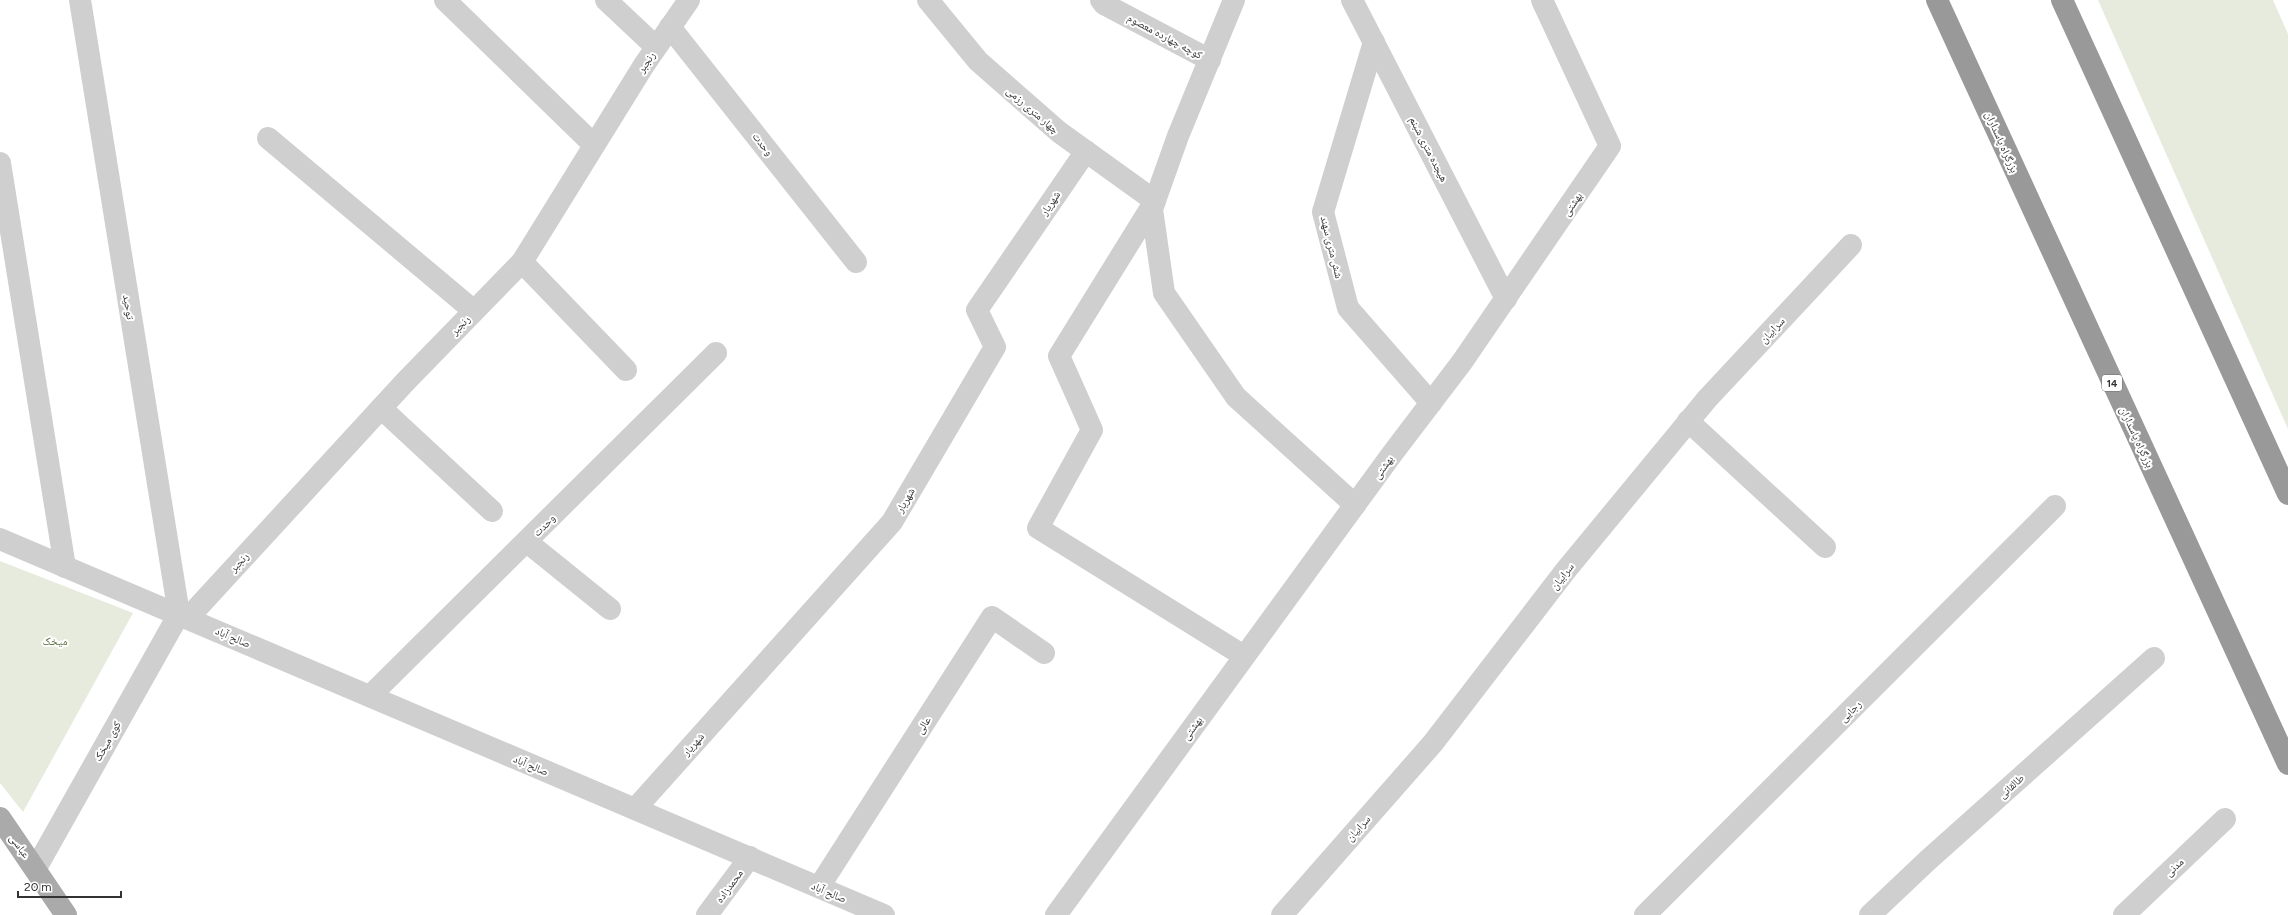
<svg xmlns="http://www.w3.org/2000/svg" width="2288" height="915" font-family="Figtree,'Noto Naskh Arabic',sans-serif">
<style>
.green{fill:#e6ebdd}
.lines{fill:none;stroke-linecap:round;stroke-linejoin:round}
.minor{stroke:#cfcfcf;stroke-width:22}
.major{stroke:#aaa;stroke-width:22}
.highway{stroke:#999;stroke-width:22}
.labels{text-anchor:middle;stroke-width:4;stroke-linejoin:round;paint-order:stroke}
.shield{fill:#fff;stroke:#707070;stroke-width:1}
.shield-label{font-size:10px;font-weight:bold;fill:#323232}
.street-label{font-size:11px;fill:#323232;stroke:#fff}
.park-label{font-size:11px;fill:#5a6f3e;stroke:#fff}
</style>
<rect width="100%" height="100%" fill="#fff"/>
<g class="green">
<path d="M2098,0H2273L2288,34V429Z"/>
<path d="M0,561L133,613L23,812L0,783Z"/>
</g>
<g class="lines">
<g class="minor">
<path d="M80,0L179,614"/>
<path d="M445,0L594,145"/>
<path d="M606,0L656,47"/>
<path d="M928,0L978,61L1059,132L1155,201L1059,356L1092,430L1038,528L1244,656"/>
<path d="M1101,0L1104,4L1210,60"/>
<path d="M1234,0L1178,136L1152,209L1164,293L1236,397L1355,505"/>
<path d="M1352,0L1506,299"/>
<path d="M670,27L856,262"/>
<path d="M1374,42L1323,212L1348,308L1431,403"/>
<path d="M268,138L474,311"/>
<path d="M0,163L65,567"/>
<path d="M522,262L626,370"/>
<path d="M381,408L492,511"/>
<path d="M1688,421L1825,547"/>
<path d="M0,539L884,915"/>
<path d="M527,542L610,609"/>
<path d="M188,618L406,381L522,262L644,65L689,0"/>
<path d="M370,696L716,353"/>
<path d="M635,809L892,522L995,347L977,310L1086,151"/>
<path d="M36,868L179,614"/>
<path d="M819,887L992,617L1044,653"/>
<path d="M707,915L750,857"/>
<path d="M1056,915L1392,454L1462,362L1610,146L1542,0"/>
<path d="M1282,915L1433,743L1566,570L1707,399L1851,245"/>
<path d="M1645,915L2055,506"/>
<path d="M1870,915L1927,861L2154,658"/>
<path d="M2124,915L2225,819"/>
</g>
<path class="major" d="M0,818L66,915"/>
<g class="highway">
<path d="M1937,0L2288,764"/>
<path d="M2062,0L2288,494"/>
</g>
</g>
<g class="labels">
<rect class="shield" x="2102" y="375" width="20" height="16" rx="3"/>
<g class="shield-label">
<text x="2112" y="387">14</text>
</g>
<g class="street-label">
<text transform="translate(1165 36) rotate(28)" y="4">کوچه چهارده معصوم</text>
<text transform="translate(646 62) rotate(-56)" y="4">رنجبر</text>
<text transform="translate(1033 110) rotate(41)" y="4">چهار متری رزمی</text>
<text transform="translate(2002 142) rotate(66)" y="4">بزرگراه پاسداران</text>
<text transform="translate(763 144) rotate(52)" y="4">وحدت</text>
<text transform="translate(1429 149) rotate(63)" y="4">هیجده متری شبنم</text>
<text transform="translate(1050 203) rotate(-56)" y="4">شهریار</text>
<text transform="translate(1572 204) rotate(-56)" y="4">بهشتی</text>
<text transform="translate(1332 247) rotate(76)" y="4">شش متری سهند</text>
<text transform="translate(129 307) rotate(81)" y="4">توحید</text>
<text transform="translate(460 325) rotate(-46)" y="4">رنجبر</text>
<text transform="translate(1772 330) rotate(-47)" y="4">سرابیان</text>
<text transform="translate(2137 437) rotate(65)" y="4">بزرگراه پاسداران</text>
<text transform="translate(1383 467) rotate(-54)" y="4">بهشتی</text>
<text transform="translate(905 500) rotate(-60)" y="4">شهریار</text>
<text transform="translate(544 525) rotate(-45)" y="4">وحدت</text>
<text transform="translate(239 562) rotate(-47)" y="4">رنجبر</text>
<text transform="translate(1562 576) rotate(-52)" y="4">سرابیان</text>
<text transform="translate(233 637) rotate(23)" y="4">صالح آباد</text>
<text transform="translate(1850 711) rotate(-45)" y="4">رجایی</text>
<text transform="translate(923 725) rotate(-57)" y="4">عالی</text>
<text transform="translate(1192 728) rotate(-54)" y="4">بهشتی</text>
<text transform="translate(107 741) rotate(-61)" y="4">کوی میخک</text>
<text transform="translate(693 744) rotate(-48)" y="4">شهریار</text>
<text transform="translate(531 765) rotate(23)" y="4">صالح آباد</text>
<text transform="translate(2011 786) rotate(-42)" y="4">طالقانی</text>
<text transform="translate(1358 828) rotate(-48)" y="4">سرابیان</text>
<text transform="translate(20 846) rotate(54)" y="4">عباسى</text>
<text transform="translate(2174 867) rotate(-43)" y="4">مدنی</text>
<text transform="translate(729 886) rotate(-54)" y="4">محمدزاده</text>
<text transform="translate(829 892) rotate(23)" y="4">صالح آباد</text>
</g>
<g class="park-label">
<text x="55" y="645">میخک</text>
</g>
</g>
<path d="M18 891v6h103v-6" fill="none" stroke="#323232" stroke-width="2"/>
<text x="24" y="891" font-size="12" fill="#323232" stroke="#ffffff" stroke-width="3" paint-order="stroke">20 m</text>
</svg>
